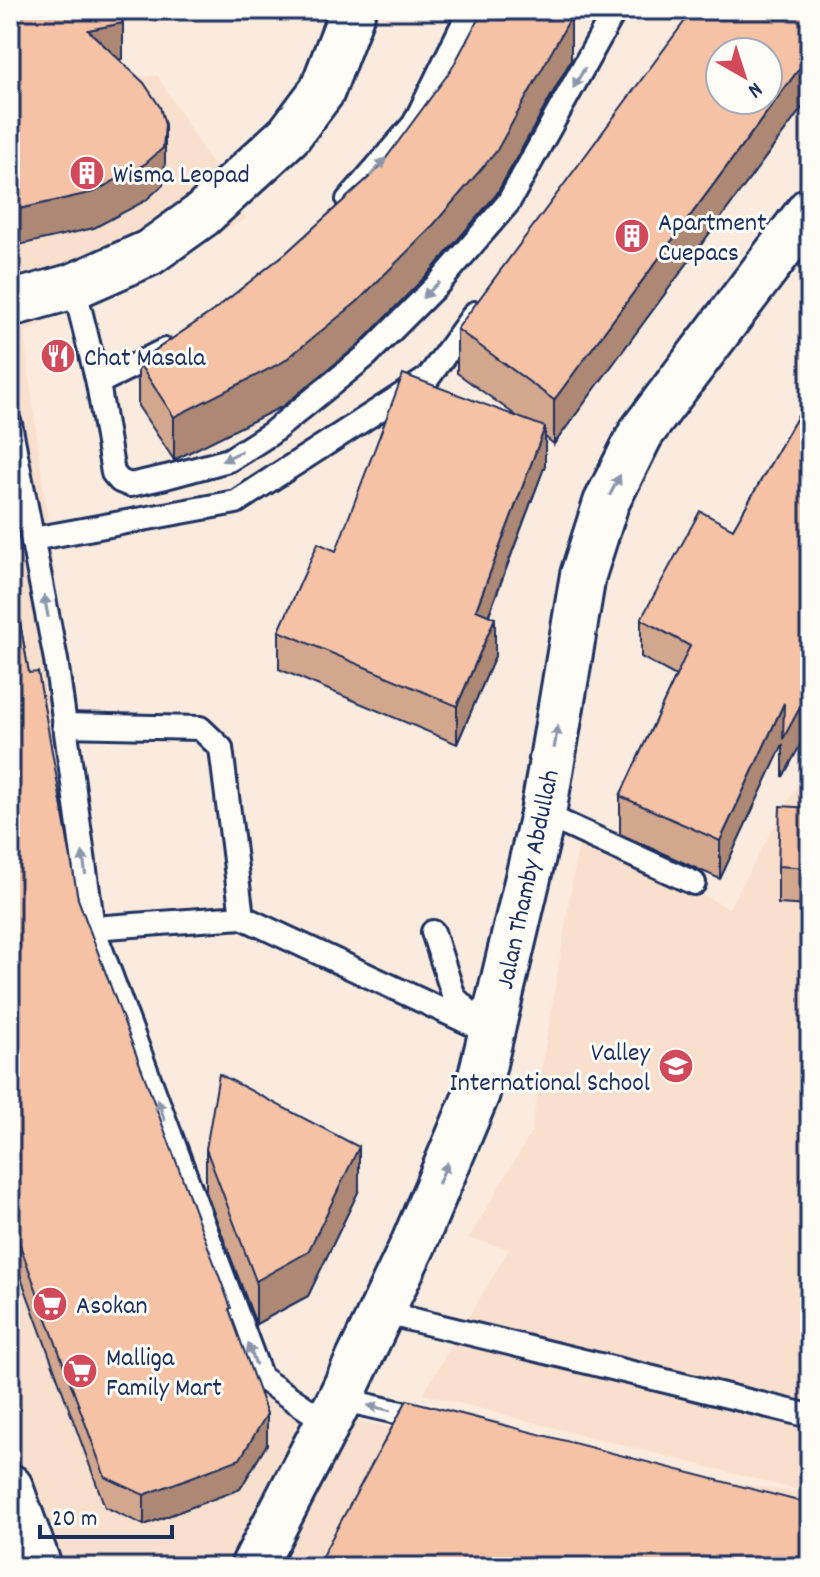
<svg xmlns="http://www.w3.org/2000/svg" width="820" height="1577" font-family="Dekko,sans-serif">
<style>
.built{fill:#f9dfcd}
.lines{fill:none;stroke-linecap:round;stroke-linejoin:round}
.lane-casing{stroke:#1b2f5e;stroke-width:28}
.street-casing{stroke:#1b2f5e;stroke-width:50}
.secondary-casing{stroke:#1b2f5e;stroke-width:50}
.lane{stroke:#fdfcf7;stroke-width:22}
.street{stroke:#fdfcf7;stroke-width:44}
.secondary{stroke:#fdfcf7;stroke-width:44}
.wall{fill:#d3a78e;stroke:#1b2f5e;stroke-width:2}
.shaded-wall{fill:#ac8874;stroke:#1b2f5e;stroke-width:2}
.building{fill:#f5c2a5;stroke:#1b2f5e;stroke-width:2;fill-rule:evenodd}
.oneway{fill:#8c96aa}
.labels{text-anchor:middle;stroke-width:6;stroke-linejoin:round;paint-order:stroke}
.poi-label{font-size:26px;fill:#1b2f5e;stroke:#fdfcf7;text-anchor:start}
.street-label{font-size:26px;fill:#1b2f5e;stroke:#fdfcf7}
</style>
<rect width="100%" height="100%" fill="#fbebde"/>
<filter id="ink" filterUnits="userSpaceOnUse"><feTurbulence type="fractalNoise" baseFrequency=".0125" numOctaves="2"/><feDisplacementMap in="SourceGraphic" scale="16" xChannelSelector="R" yChannelSelector="G"/><feConvolveMatrix kernelMatrix="1 2 1 2 8 2 1 2 1" color-interpolation-filters="sRGB"/></filter>
<g filter="url(#ink)">
<g class="built">
<path d="M157,75L246,219L24,333L98,920L149,1068L279,1409L810,1495V1567H10V95Z"/>
<path d="M796,787L810,789V1493L423,1394L509,1249L469,1238L531,1133L580,835L729,908Z"/>
</g>
<g class="lines">
<defs>
<g id="lane">
<path d="M348,200L414,124L470,10"/>
<path d="M74,286L98,383L113,473L120,481L130,485L166,477L229,460L270,434L366,356L439,283L508,203L615,10"/>
<path d="M98,383L165,350"/>
<path d="M10,424L56,660L93,928L261,1378L328,1423"/>
<path d="M33,539L236,502L428,378L475,313"/>
<path d="M64,725L200,728L221,748L242,917"/>
<path d="M543,814L694,883"/>
<path d="M93,928L242,917L491,1033"/>
<path d="M433,932L454,997L479,1021"/>
<path d="M381,1312L810,1416"/>
<path d="M340,1399L427,1419"/>
</g>
<g id="street">
<path d="M10,304L74,286L149,253L202,215L289,135L322,91L353,10"/>
<path d="M253,1567L340,1399L413,1245L477,1093L543,814L583,575L606,503L641,433L810,210"/>
</g>
<path id="secondary" d="M10,1487L39,1567"/>
</defs>
<use href="#lane" class="lane-casing"/>
<use href="#street" class="street-casing"/>
<use href="#secondary" class="secondary-casing"/>
<use href="#lane" class="lane"/>
<use href="#street" class="street"/>
<use href="#secondary" class="secondary"/>
</g>
<g class="wall">
<path d="M810,10V97L554,444L545,437V465L489,615L495,656L457,744L279,669V631L518,417L457,373V329Z"/>
<path d="M571,60L496,195L429,273L357,346L283,406L174,460L138,406V362L213,311L286,253L378,169Z"/>
<path d="M810,395L783,777V744L720,879L620,834V796L676,676L641,657V619L733,529Z"/>
<path d="M10,568L29,673L78,899L231,1314L267,1444L240,1489L144,1525L105,1507L10,1248Z"/>
<path d="M810,808V906L778,904V866Z"/>
<path d="M206,1149L359,1190L308,1296L256,1324L206,1192Z"/>
</g>
<g class="shaded-wall">
<path d="M571,17V60L496,195L429,273L357,346L283,406L174,460V417Z"/>
<path d="M123,23V59L88,66V30Z"/>
<path d="M810,54V97L554,444V400Z"/>
<path d="M165,125V162L163,185L145,201L94,228L10,247V211Z"/>
<path d="M545,427V465L476,648V610Z"/>
<path d="M495,618V656L457,744V706Z"/>
<path d="M810,689V727L783,777V744L720,879V841L784,703Z"/>
<path d="M359,1147V1190L308,1296L256,1324V1281Z"/>
<path d="M267,1414V1444L240,1489L144,1525V1495Z"/>
</g>
<g class="building">
<path d="M10,10H120L123,23L88,30L144,83L160,107L165,125L163,148L145,164L94,192L10,211Z"/>
<path d="M483,10H558L571,17L496,152L429,230L357,302L283,362L174,417L138,362L213,311L286,253L378,169L451,70Z"/>
<path d="M693,10H810V54L554,400L457,329ZM720,52H768V100H720Z"/>
<path d="M403,374L545,427L476,610L495,618L457,706L279,631L318,543L336,551Z"/>
<path d="M810,395V689L783,739L784,703L720,841L620,796L690,646L641,619L700,511L733,529Z"/>
<path d="M10,568L29,673L38,672L78,899L231,1308L229,1309L267,1414L240,1459L144,1495L105,1477L10,1218Z"/>
<path d="M780,806L810,808V868L778,866Z"/>
<path d="M219,1074L359,1147L308,1252L256,1281L206,1149Z"/>
<path d="M407,1400L810,1504V1567H316Z"/>
</g>
<defs><path id="oneway-solid" d="M-6-.8H1V-3.2L6.5 0L1 3.2V.8H-6Z" transform="scale(2)"/></defs>
<g class="oneway">
<use href="#oneway-solid" transform="translate(579 78) rotate(120)"/>
<use href="#oneway-solid" transform="translate(378 167) rotate(-50)"/>
<use href="#oneway-solid" transform="translate(431 290) rotate(135)"/>
<use href="#oneway-solid" transform="translate(232 456) rotate(153)"/>
<use href="#oneway-solid" transform="translate(615 485) rotate(-63)"/>
<use href="#oneway-solid" transform="translate(46 606) rotate(-101)"/>
<use href="#oneway-solid" transform="translate(556 737) rotate(-81)"/>
<use href="#oneway-solid" transform="translate(84 863) rotate(-98)"/>
<use href="#oneway-solid" transform="translate(161 1110) rotate(-110)"/>
<use href="#oneway-solid" transform="translate(443 1173) rotate(-67)"/>
<use href="#oneway-solid" transform="translate(252 1354) rotate(-110)"/>
<use href="#oneway-solid" transform="translate(379 1408) rotate(-167)"/>
</g>
</g>
<defs>
<symbol id="building-disc" viewBox="-11 -11 22 22"><circle r="9.5" fill="#d1495b" stroke="#fdfcf7"/><path d="M-4-6H4V6H1V3H-1V6H-4ZM-2.5-4.3h1.7v1.8h-1.7ZM.8-4.3h1.7v1.8H.8ZM-2.5-1h1.7V.8h-1.7ZM.8-1h1.7V.8H.8Z" fill="#fff"/></symbol>
<symbol id="restaurant-disc" viewBox="-11 -11 22 22"><circle r="9.5" fill="#d1495b" stroke="#fdfcf7"/><path d="M-5-6h1v4h1v-4h1v4h1v-4h1v5L-1.5 .5V6h-2V.5L-5-1ZM5-6V6H3V1.5H1.5Q1.5-4 5-6Z" fill="#fff"/></symbol>
<symbol id="school-disc" viewBox="-11 -11 22 22"><circle r="9.5" fill="#d1495b" stroke="#fdfcf7"/><path d="M0-5L7-2L0 1L-7-2ZM-4 1L0 2.5L4 1V4Q0 6-4 4Z" fill="#fff"/></symbol>
<symbol id="supermarket-disc" viewBox="-11 -11 22 22"><circle r="9.5" fill="#d1495b" stroke="#fdfcf7"/><path d="M-6-5.5h2.5l.6 2H6L4.5 2H-2.5L-4.4-4H-6ZM-1.5 3.2a1.3 1.3 0 1 0 .1 0ZM3 3.2a1.3 1.3 0 1 0 .1 0Z" fill="#fff"/></symbol>
</defs>
<g fill-rule="evenodd">
<use href="#building-disc" x="67" y="153" width="40" height="40"/>
<use href="#building-disc" x="612" y="216" width="40" height="40"/>
<use href="#restaurant-disc" x="38" y="336" width="40" height="40"/>
<use href="#school-disc" x="656" y="1046" width="40" height="40"/>
<use href="#supermarket-disc" x="30" y="1284" width="40" height="40"/>
<use href="#supermarket-disc" x="60" y="1351" width="40" height="40"/>
</g>
<g class="labels">
<g class="poi-label">
<text x="113" y="182">Wisma Leopad</text>
<text x="658" y="230">Apartment<tspan x="658" dy="30">Cuepacs</tspan></text>
<text x="84" y="365">Chat Masala</text>
<text x="650" y="1060" text-anchor="end">Valley<tspan x="650" dy="30">International School</tspan></text>
<text x="76" y="1313">Asokan</text>
<text x="106" y="1365">Malliga<tspan x="106" dy="30">Family Mart</tspan></text>
</g>
<g class="street-label">
<text transform="translate(526 879) rotate(-78)" y="9">Jalan Thamby Abdullah</text>
</g>
</g>
<rect width="820" height="1577" fill="none" stroke="#fdfcf7" stroke-width="40"/>
<rect x="20" y="20" width="780" height="1537" fill="none" stroke="#1b2f5e" stroke-width="3" filter="url(#ink)"/>
<g transform="translate(744 76) rotate(141)"><circle r="38" fill="#fdfcf7" stroke="#a3aaba" stroke-width="2"/>
<path d="M0-6L14 30L0 20L-14 30Z" fill="#d1495b"/>
<text y="-12" font-size="22" font-weight="bold" text-anchor="middle" fill="#1b2f5e">N</text>
</g>
<path d="M40 1525v12h132v-12" fill="none" stroke="#1b2f5e" stroke-width="4"/>
<text x="52" y="1525" font-size="24" fill="#1b2f5e" stroke="#fdfcf7" stroke-width="6" paint-order="stroke">20 m</text>
</svg>
